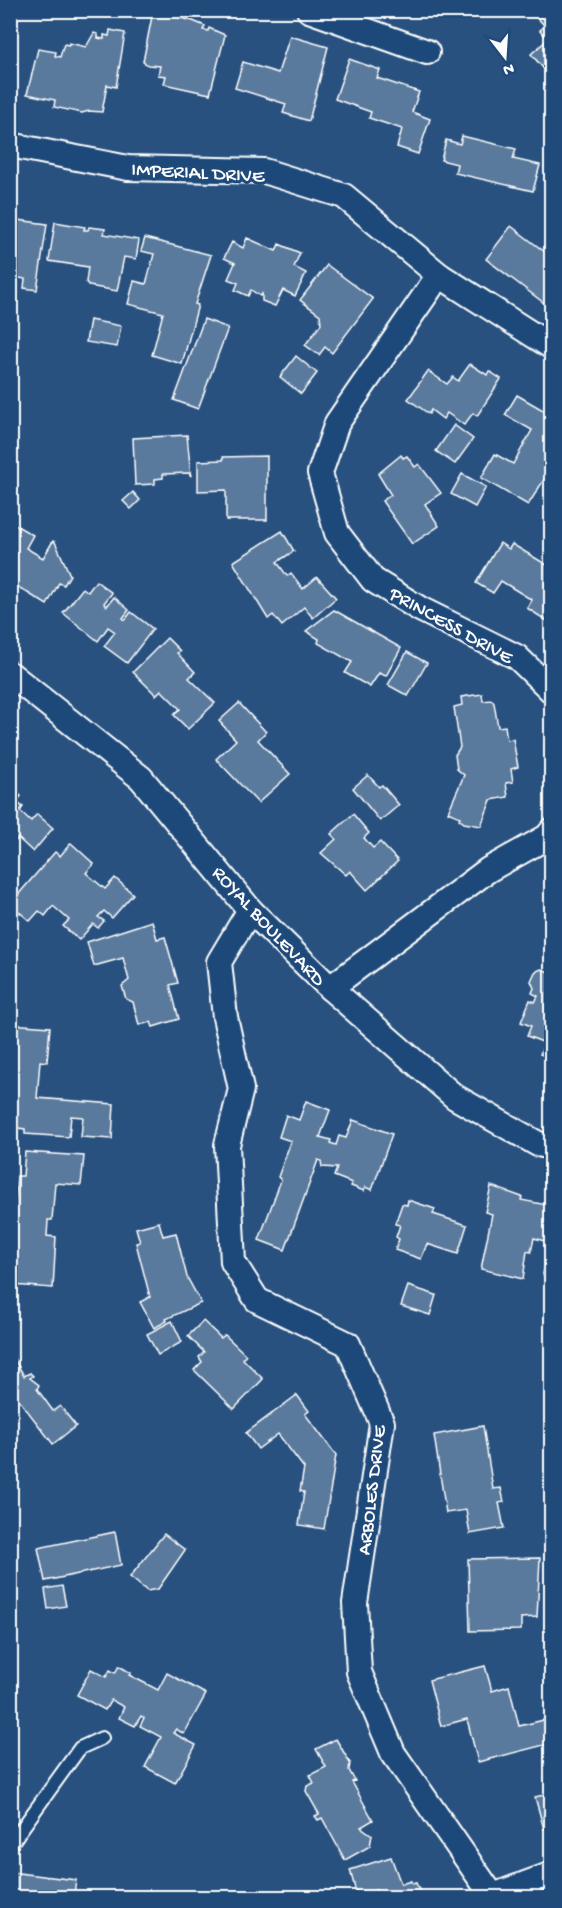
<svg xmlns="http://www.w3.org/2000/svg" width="562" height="1908" font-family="'Gochi Hand',sans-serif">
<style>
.building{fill:#5a7a9d;stroke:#fff;stroke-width:1.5}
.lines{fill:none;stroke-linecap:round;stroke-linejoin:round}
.lane-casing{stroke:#fff;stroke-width:16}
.street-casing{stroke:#fff;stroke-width:28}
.lane{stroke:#1f4a7a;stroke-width:12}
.street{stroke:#1f4a7a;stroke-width:24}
.labels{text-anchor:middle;stroke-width:6;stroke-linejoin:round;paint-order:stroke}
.street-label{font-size:20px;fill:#fff;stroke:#1f4a7a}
</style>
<rect width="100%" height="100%" fill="#28517f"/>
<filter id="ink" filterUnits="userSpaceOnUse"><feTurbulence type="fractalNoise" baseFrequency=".0167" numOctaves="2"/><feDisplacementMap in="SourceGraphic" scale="12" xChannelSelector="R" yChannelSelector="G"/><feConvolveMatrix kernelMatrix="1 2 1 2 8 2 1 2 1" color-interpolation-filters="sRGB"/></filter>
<g filter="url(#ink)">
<g class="building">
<path d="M530,10H552L550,76L531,54L548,39L540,30L545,26Z"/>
<path d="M153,11L193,21L205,26L203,30L208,31L209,28L225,35L210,94L164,84L166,76L158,75L160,66L148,65L143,62Z"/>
<path d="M110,30L125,33L116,87L107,85L102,112L89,111L82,113L54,107L55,100L27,94L38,49L56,52L55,56L60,57L64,44L69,45V43L86,47L94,33L98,34V38L104,39V35L109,36Z"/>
<path d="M290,36L328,47L309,121L283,113L286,104L235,88L243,62L278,73Z"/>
<path d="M349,59L380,70L377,78L419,92L412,112L430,119L418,154L397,147L402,129L369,118L371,112L335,99Z"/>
<path d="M462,136L516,149L513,159L540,165L533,191L455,173L457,164L441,160L446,140L460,144Z"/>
<path d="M10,219L47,224L37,290L24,288L25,279L10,276Z"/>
<path d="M55,222L85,227L84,230H88L89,227L105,229L104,234L139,240L136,259L124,257L117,291L89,286L86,282L88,267L49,261Z"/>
<path d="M511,226L549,255L552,252V309L486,259Z"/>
<path d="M145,238L211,255L195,304L198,305L182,364L152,355L163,313L128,304L134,281L146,284L154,254L141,251Z"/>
<path d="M247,238L276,251L279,244L300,253L294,267L306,273L295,296L283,290L275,306L262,301V294L260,296L251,290L248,296L235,290L238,283L228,279L235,263L224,258L232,242L243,248Z"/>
<path d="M327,265L373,299L332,353L325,347L319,355L305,345L321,324L320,315L300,300Z"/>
<path d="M204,319L228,328L198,409L174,400Z"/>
<path d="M90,320L121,326L117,347L86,342Z"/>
<path d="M296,356L317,373L301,394L280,377Z"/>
<path d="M470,364L487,375L489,371L501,379L477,416L473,413L464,425L447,413L443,419L431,410L429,414L408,399L428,371L447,384L453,377L458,381Z"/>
<path d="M517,395L550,414L545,422L552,426V467L528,505L481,478L495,454L513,464L532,430L505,415Z"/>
<path d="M454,425L473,439L455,464L436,451Z"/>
<path d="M187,435L191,476L189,473L163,474V478L155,479V484L135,485L133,438Z"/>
<path d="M401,455L403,458L407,456L415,467L419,464L441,493L425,504L439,526L412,544L382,501L391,495L378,474Z"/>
<path d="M267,456V520H226V490L198,491V461L223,460V457Z"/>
<path d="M462,474L486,487L475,507L451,494Z"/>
<path d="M133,492L140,500L131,509L123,501Z"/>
<path d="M10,522L33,535L26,548L43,558L53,541L55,542L70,575L64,585L59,583L47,605L10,582Z"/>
<path d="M282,531L294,551L277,562L287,576L291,573L303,589L317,577L336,598L313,618L304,607L282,626L273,615L268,619L233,562Z"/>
<path d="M500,543L509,549L512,544L552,568V614L547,621L527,608L532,600L501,581L493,593L476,583Z"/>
<path d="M96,581L112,593L104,603L107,606L114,597L129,610L123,618L125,620L131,612L153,629L127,663L104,646L115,632L108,627L98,641L63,613L83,588L88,592Z"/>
<path d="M334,610L401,648L386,676L379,673L370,687L345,673L352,662L318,643L319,639L306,631Z"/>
<path d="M167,638L180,651L177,653L195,672L189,678L215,703L188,729L174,715L180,709L161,690L156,695L133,672Z"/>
<path d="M407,652L427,663L408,696L388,685Z"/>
<path d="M482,694L483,701L492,700L494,703L498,727L505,726L507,740L513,739L518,767L511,769L513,782L506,783L508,797L491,800L481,826L464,823L459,819L460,817L448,812L464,775L457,769L455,755L460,747L454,707L462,705L461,697Z"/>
<path d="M239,703L266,732L258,740L290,774L258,803L216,759L236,740L219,721Z"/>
<path d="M368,775L379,787L382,785L399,805L380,821L353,788Z"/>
<path d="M12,789L21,796L16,802L23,807L20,811L31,821L37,814L53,828L33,852L18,838L14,843L10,840Z"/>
<path d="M353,814L369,833L364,838L373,848L380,842L398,861L367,890L350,871L346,875L321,853L336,839L331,834Z"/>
<path d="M71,843L94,864L86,873L105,889L115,878L133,894L112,918L104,911L98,917L104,921L98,928L93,924L79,940L63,926L69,920L53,906L45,916L39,911L30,921L10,904L55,852L60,856Z"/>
<path d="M152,921L157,939L165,937L178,983L170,985L179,1019L153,1027L151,1022L139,1025L133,1002L126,999L122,986L129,980L123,958L94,966L87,942Z"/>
<path d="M541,969L552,973V1058L540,1054L545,1043L527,1036L531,1026L521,1022L530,1000L535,1002L538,996L532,993L534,988L531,981L535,972Z"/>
<path d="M10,1024L50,1027L47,1062L40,1061L37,1098L114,1104L112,1139L81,1137L83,1117L71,1116L69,1137L25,1134V1129L10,1127Z"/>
<path d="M306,1101L330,1110L320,1137L331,1140L330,1143L336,1145L339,1136L346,1138L353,1120L392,1134L372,1190L365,1187L364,1191L351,1186L352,1183L334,1176L337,1168L322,1167L321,1161L318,1160L285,1250L259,1240L281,1180L278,1177L291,1141L279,1137L286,1115L299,1120Z"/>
<path d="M25,1152L84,1156L81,1185L55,1183L52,1220H48L47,1236L56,1237L53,1288L12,1285L14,1252H10V1216H14L17,1176H23Z"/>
<path d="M491,1186L522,1197L521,1200L552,1206V1243L534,1238L531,1252L527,1251L523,1279L481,1269L492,1214L485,1212Z"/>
<path d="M408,1200L435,1209L433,1214L467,1225L458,1254L427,1244L421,1259L395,1250L399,1239L396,1237L400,1225L395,1224L402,1204L407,1205Z"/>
<path d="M159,1222L163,1236L176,1233L187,1277L201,1303L166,1319L167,1321L154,1328L140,1302L150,1297L136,1243L140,1242L136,1228Z"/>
<path d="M549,1250L552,1251V1291L549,1290L543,1274Z"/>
<path d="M408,1286L436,1295L430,1315L401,1306Z"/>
<path d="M172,1321L182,1342L158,1355L147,1334Z"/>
<path d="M203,1321L221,1338L225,1335L246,1355L243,1359L263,1379L234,1409L194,1370L202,1362L199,1357L204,1352L188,1336Z"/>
<path d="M13,1357L24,1376L30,1373L33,1376L30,1378L39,1385L37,1389L53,1411L60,1406L76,1426L53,1444L16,1396L10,1401V1359Z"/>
<path d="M297,1395L309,1411L305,1414L336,1455L324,1529L299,1525L304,1492L300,1491L304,1468L278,1434L258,1449L246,1433Z"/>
<path d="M483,1426L493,1489L501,1488L504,1502L499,1503L504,1528L470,1534L466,1510L446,1513L434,1435Z"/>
<path d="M115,1532L121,1565L45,1581L38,1548Z"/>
<path d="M164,1534L185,1550L158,1589L147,1591L130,1577Z"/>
<path d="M540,1558L537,1617L521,1618V1630L470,1631L468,1559Z"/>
<path d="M62,1586L66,1606L48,1609L45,1589Z"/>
<path d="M119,1666L131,1673L129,1675L158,1690L167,1673L206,1694L184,1734L176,1729L173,1733L196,1745L175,1783L145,1767L161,1737L140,1726L144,1718L141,1716L135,1726L119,1718L124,1707L111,1700L105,1710L77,1695L91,1669L106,1677L110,1670L115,1673Z"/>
<path d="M485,1666L492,1691L509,1686L519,1726L552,1718V1743L478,1762L467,1719L441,1726L429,1680Z"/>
<path d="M336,1739L350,1763L349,1770L355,1781L352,1782L373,1820L361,1827L372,1835L370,1846L345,1860L322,1818L318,1820L315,1816L319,1814L306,1791L307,1786L314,1783L310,1775L326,1767L316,1749Z"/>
<path d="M552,1793V1827L544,1829L535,1797Z"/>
<path d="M391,1857L401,1884L411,1881L412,1884L416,1883L422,1897L371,1898L379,1896L376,1890L357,1896L350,1870Z"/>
<path d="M10,1872L76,1880L74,1895L82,1898H10Z"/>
</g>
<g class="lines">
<defs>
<path id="lane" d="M10,1845L80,1748L102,1738"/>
<g id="street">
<path d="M309,10L427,52"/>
<path d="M10,145L128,168L264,171L344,196L439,275L552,347"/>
<path d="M439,275L337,423L320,473L337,533L373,580L420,609L517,657L552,691"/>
<path d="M10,674L141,778L250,910L330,988L455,1097L538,1144L552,1147"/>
<path d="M250,910L219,962L225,1017L241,1089L227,1145L233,1262L257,1300L348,1344L382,1423L355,1603L359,1672L393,1753L494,1898"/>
<path d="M330,988L488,870L547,837L552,831"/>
<path d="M493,1896L552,1874"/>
</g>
</defs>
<use href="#lane" class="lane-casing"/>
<use href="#street" class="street-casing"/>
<use href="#lane" class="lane"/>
<use href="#street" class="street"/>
</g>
</g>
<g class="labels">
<g class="street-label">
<text transform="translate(198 171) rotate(3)" y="7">IMPERIAL DRIVE</text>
<text transform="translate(452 624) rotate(29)" y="7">PRINCESS DRIVE</text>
<text transform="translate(270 925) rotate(47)" y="7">ROYAL BOULEVARD</text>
<text transform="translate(370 1490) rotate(-83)" y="7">ARBOLES DRIVE</text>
</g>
</g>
<rect width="562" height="1908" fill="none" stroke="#1f4a7a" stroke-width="36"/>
<rect x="18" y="18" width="526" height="1872" fill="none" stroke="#fff" stroke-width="2" filter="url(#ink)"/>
<g transform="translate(505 57) rotate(163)" stroke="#1f4a7a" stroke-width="4.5" paint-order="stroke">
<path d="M0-4.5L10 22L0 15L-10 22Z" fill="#ffffff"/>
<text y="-9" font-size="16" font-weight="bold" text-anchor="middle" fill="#ffffff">N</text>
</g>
</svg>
